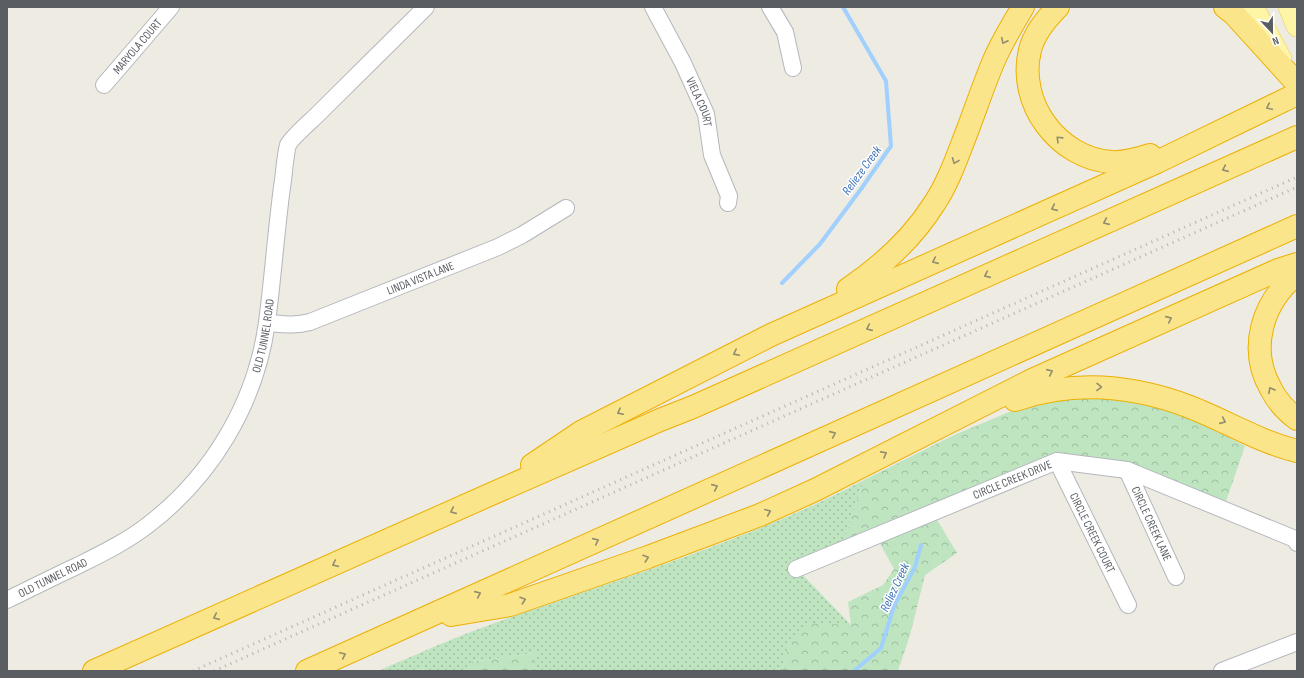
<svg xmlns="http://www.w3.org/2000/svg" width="1304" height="678" font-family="'Sofia Sans Condensed',sans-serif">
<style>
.grass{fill:url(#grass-dots)}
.forest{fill:url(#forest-crowns)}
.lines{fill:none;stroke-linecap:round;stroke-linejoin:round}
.stream{stroke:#a1d0fe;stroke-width:4}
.minor-casing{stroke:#b4b7bc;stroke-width:18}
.major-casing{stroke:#efce58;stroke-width:22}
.highway-casing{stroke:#ecb003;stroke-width:24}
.minor{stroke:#fff;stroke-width:16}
.major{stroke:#fef5a6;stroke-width:21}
.highway{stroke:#fbe58a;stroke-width:22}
.rail{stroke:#b3b4b4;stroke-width:3;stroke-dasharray:1 5;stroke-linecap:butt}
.oneway{stroke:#928d70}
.labels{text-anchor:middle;stroke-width:3;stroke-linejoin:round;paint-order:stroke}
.street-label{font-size:12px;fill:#5a5d62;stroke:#fff}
.water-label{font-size:13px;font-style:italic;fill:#4174b8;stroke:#fff}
</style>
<defs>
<pattern id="grass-dots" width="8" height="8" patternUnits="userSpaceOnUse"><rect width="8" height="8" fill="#bee5c0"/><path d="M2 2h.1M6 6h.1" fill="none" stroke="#9dbd9f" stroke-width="1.8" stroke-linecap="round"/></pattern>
<pattern id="forest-crowns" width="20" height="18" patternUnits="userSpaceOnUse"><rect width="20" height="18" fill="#bee5c0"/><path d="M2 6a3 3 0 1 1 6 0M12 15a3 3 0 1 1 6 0" fill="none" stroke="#9dbd9f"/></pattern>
</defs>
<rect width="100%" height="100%" fill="#edebe2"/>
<path class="grass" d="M864,480L840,551L797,569L851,625L790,640L782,671H533L534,653L471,662L468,671H427L422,669L420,671H378C413,656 448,640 484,627C612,580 743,544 864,480Z"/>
<g class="forest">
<path d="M1087,394L1166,408L1194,420L1245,446L1223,510L1127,470L1057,461L933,513L957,553L925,575L910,635L898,671H782L790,640L811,623L851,625L848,602L883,585L894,569L876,536L840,551L864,480L952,436L1016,409Z"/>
<path d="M535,653L533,671H468L471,662Z"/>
</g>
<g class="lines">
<g class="stream">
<path d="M782,283L820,244L861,189L891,146L886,81L843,7"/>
<path d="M854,671L881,648L894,606L915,567L921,545"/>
</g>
<defs>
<g id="minor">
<path id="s1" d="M653,7L683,63L706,114L712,155L729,196L728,203"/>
<path d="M770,7L785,32L793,68"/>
<path id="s2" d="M104,85L171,7"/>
<path id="s3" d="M267,323C282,324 295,326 310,322L498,247L522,235L566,208"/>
<path id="s4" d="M1057,461L1128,605"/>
<path id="s5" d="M1127,470L1176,577"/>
<path id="s6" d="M796,569L1057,461L1127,470L1295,539L1297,543"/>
<path id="s7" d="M7,600C30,589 53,577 77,566C101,554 126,542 148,525C212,476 256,403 267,322C273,277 276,232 282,187C284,176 285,155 288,145C291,138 312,120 318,114C354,78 390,43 426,7"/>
<path d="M1222,671L1297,642"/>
</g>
<g id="major">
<path d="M1253,7L1281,59"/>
<path d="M1289,7L1297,26"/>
</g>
<g id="highway">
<path d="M1058,7C1046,19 1034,34 1030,50C1017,103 1058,158 1111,162C1124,163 1138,159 1150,155"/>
<path d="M1225,7L1234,14L1292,78"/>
<path d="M1297,274C1262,302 1248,349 1271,389C1277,401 1286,411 1297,419"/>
<path d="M848,289C882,266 912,239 934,204C949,182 958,154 968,129C977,105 985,81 995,58C1003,40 1013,24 1023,7"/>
<path d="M1015,400C1073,380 1133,385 1190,407C1226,421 1260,442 1297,451"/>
<path d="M532,465L581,432L771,335L1157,162L1297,94"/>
<path d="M451,615L510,605L648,557L760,515L815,490L1032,380L1278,270L1297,264"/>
<path d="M94,671L489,495L660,420L693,407L1297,137"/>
<path d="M307,671L1297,226"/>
</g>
</defs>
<use href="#minor" class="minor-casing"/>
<use href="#major" class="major-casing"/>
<use href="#highway" class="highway-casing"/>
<use href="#minor" class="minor"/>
<use href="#major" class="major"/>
<use href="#highway" class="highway"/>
<g class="rail">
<path d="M193,671L1297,177"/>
<path d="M214,671L1297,187"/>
</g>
</g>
<defs><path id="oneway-chevron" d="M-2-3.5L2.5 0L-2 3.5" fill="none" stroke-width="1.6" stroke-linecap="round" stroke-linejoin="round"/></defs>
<g class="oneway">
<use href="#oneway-chevron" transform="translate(1004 41) rotate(116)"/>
<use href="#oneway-chevron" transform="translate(1269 107) rotate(155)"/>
<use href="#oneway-chevron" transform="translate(1059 139) rotate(-136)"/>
<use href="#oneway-chevron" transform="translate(955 161) rotate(112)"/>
<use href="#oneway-chevron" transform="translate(1225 169) rotate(156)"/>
<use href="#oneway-chevron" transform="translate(1054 208) rotate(156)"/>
<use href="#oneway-chevron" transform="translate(1106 222) rotate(156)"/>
<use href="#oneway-chevron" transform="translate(935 261) rotate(156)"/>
<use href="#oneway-chevron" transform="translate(987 275) rotate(156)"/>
<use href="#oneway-chevron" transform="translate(1169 319) rotate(-24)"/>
<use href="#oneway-chevron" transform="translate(869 328) rotate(156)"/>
<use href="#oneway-chevron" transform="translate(736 353) rotate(153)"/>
<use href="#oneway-chevron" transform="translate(1050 372) rotate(-24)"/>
<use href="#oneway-chevron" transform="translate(1099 387) rotate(1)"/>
<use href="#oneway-chevron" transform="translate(1271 390) rotate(-119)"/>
<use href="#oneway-chevron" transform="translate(620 412) rotate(153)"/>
<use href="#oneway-chevron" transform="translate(1223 421) rotate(24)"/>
<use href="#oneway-chevron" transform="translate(833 434) rotate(-24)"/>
<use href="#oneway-chevron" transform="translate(884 454) rotate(-28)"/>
<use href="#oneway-chevron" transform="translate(715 487) rotate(-24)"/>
<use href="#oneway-chevron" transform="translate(453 511) rotate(156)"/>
<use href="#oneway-chevron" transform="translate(768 512) rotate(-23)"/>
<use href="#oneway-chevron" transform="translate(596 541) rotate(-24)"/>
<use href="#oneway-chevron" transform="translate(646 558) rotate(-19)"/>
<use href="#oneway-chevron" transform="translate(335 564) rotate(156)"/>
<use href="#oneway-chevron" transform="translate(478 594) rotate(-24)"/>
<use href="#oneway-chevron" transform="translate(523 600) rotate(-19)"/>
<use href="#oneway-chevron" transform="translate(216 617) rotate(156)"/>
<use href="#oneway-chevron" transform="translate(343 655) rotate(-25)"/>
</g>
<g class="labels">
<g class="street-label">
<text dy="4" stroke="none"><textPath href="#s2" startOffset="51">MARYOLA COURT</textPath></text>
<text dy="4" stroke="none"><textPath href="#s1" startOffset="106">VIELA COURT</textPath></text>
<text dy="4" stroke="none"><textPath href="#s3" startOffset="162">LINDA VISTA LANE</textPath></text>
<text dy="4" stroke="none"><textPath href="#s7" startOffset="387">OLD TUNNEL ROAD</textPath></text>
<text dy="4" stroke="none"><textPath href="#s6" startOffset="234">CIRCLE CREEK DRIVE</textPath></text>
<text dy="4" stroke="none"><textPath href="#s5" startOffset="59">CIRCLE CREEK LANE</textPath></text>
<text dy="4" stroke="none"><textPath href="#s4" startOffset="80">CIRCLE CREEK COURT</textPath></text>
<text dy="4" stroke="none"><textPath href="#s7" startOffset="51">OLD TUNNEL ROAD</textPath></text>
</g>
<g class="water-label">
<text transform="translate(861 170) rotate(-54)" y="5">Relieze Creek</text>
<text transform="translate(894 587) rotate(-65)" y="5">Reliez Creek</text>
</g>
</g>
<rect width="1304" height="678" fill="none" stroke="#5a5d62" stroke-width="16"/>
<g transform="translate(1272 32) rotate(158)" stroke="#ffffff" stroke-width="3" paint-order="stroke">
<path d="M0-3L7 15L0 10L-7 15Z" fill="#5a5d62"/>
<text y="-6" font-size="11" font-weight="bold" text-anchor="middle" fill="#5a5d62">N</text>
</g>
</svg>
